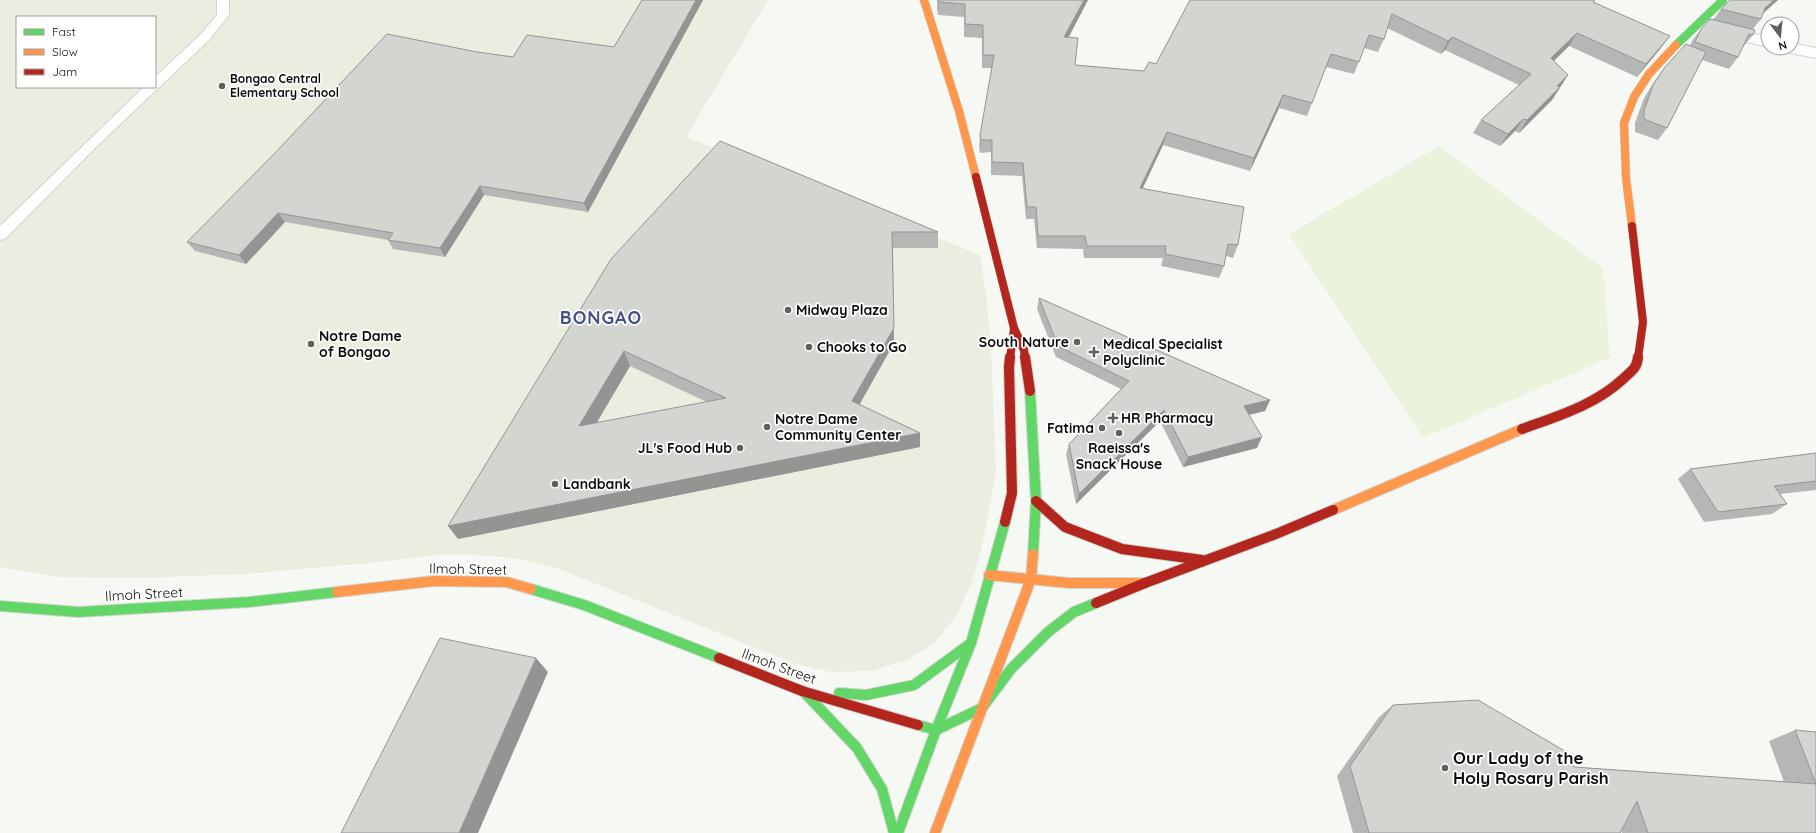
<svg xmlns="http://www.w3.org/2000/svg" width="1816" height="833" font-family="Quicksand,sans-serif">
<style>
.built{fill:#e9eee1;fill-rule:evenodd}
.green{fill:#eaf4dd}
.lines{fill:none;stroke-linecap:round;stroke-linejoin:round}
.lane-casing{stroke:#d2d4cf;stroke-width:2}
.street-casing{stroke:#d2d4cf;stroke-width:2}
.fast-far1-casing{stroke:#d2d4cf;stroke-width:9}
.fast-casing{stroke:#d2d4cf;stroke-width:12}
.slow-far1-casing{stroke:#d2d4cf;stroke-width:9}
.slow-casing{stroke:#d2d4cf;stroke-width:12}
.jam-far1-casing{stroke:#d2d4cf;stroke-width:9}
.jam-casing{stroke:#d2d4cf;stroke-width:12}
.lane{fill:#fefefd;fill-rule:evenodd}
.street{fill:#fefefd;fill-rule:evenodd}
.fast-far1{stroke:#63d668;stroke-width:8}
.fast{stroke:#63d668;stroke-width:10}
.slow-far1{stroke:#ff974d;stroke-width:8}
.slow{stroke:#ff974d;stroke-width:10}
.jam-far1{stroke:#b3261e;stroke-width:8}
.jam{stroke:#b3261e;stroke-width:10}
.wall{fill:#b5b7b4;fill-rule:evenodd}
.shaded-wall{fill:#949592}
.building{fill:#d3d5d1;stroke:#949592;fill-rule:evenodd}
.poi-dot{fill:#5e605c;stroke:#fff;stroke-width:1.5}
.labels{text-anchor:middle;stroke-width:3.5;stroke-linejoin:round;paint-order:stroke}
.far-poi-label{font-size:12px;font-weight:bold;fill:#0c0d0a;stroke:#fff;text-anchor:start}
.poi-label{font-size:14px;font-weight:bold;fill:#0c0d0a;stroke:#fff;text-anchor:start}
.street-label{font-size:14px;fill:#0c0d0a;stroke:#fff}
.near-poi-label{font-size:17px;font-weight:bold;fill:#0c0d0a;stroke:#fff;text-anchor:start}
.district-label{font-size:18px;font-weight:bold;letter-spacing:1px;fill:#444f8b;stroke:#fff}
</style>
<rect width="100%" height="100%" fill="#f6f9f3"/>
<path class="built" d="M0,0H768L686,137L980,255L986,294L991,347L996,472L982,547L972,582L956,616L936,642L909,659L872,671L830,672L796,664L559,569L519,559L478,555H435L370,563L247,574L140,578L59,577L0,567ZM17,17H155V87H17Z"/>
<path class="green" d="M1439,146L1603,268L1610,358L1423,438L1289,234Z"/>
<g class="lines">
<defs>
<path id="lane" d="M217,0H229V15L209,40L96,147L5,239L0,240V226L144,87H155V77L201,34L217,15Z"/>
<g id="street">
<path d="M1723,26L1768,37V47L1717,35L1715,31L1717,27Z"/>
<path d="M1792,43L1816,48V58L1785,52L1783,48H1792Z"/>
</g>
<path id="fast-far1" d="M1676,45L1723,0"/>
<g id="fast">
<path d="M1030,391L1036,501L1033,554"/>
<path d="M531,589L584,605L719,658"/>
<path d="M0,606L78,612L249,602L337,592"/>
<path d="M803,691L857,748L882,789L894,833"/>
<path d="M839,693L866,695L914,685L971,643"/>
<path d="M918,725L936,730L982,708L1011,669L1048,632L1074,612L1096,603"/>
<path d="M898,833L936,730L971,643L1005,522"/>
</g>
<g id="slow-far1">
<path d="M924,0L959,111L976,177"/>
<path d="M1632,226L1626,178L1624,123L1634,97L1649,74L1676,45"/>
</g>
<g id="slow">
<path d="M1333,510L1522,429"/>
<path d="M989,575L1069,583H1145"/>
<path d="M337,592L434,581L506,582L531,589"/>
<path d="M935,833L1031,579L1033,554"/>
</g>
<g id="jam-far1">
<path d="M976,177L1014,328L1024,350L1025,358"/>
<path d="M1632,226L1643,322L1638,358"/>
<path d="M1010,358L1014,329"/>
</g>
<g id="jam">
<path d="M1025,357L1030,391"/>
<path d="M1522,429C1558,416 1595,405 1623,379C1631,371 1637,369 1638,357"/>
<path d="M1036,501L1065,527L1122,549L1202,560"/>
<path d="M1005,522L1012,493L1009,367L1010,357"/>
<path d="M1145,583L1276,534L1333,510"/>
<path d="M1096,603L1145,583"/>
<path d="M719,658L802,691L918,725"/>
</g>
</defs>
<use href="#lane" class="lane-casing"/>
<use href="#street" class="street-casing"/>
<use href="#fast-far1" class="fast-far1-casing"/>
<use href="#fast" class="fast-casing"/>
<use href="#slow-far1" class="slow-far1-casing"/>
<use href="#slow" class="slow-casing"/>
<use href="#jam-far1" class="jam-far1-casing"/>
<use href="#jam" class="jam-casing"/>
<use href="#lane" class="lane"/>
<use href="#street" class="street"/>
<use href="#fast-far1" class="fast-far1"/>
<use href="#fast" class="fast"/>
<use href="#slow-far1" class="slow-far1"/>
<use href="#slow" class="slow"/>
<use href="#jam-far1" class="jam-far1"/>
<use href="#jam" class="jam"/>
</g>
<g class="wall">
<path d="M642,0H703L588,212L484,195L445,257L393,249L388,240L285,222L246,264L195,251L187,242L477,52L513,57L614,47Z"/>
<path d="M937,0H1088L1069,37L1075,65L1144,71L1156,64L1190,0L1594,3L1670,36L1660,49L1637,77L1569,46L1554,61L1568,75L1552,100L1519,133L1515,131L1500,146L1473,133L1481,120L1519,85L1445,50L1441,54L1387,28L1384,39L1378,52L1364,48L1354,74L1326,67L1307,116L1279,108L1250,171L1163,145L1143,188L1238,245L1233,258L1226,256L1224,266L1219,278L1161,266L1163,258H1084L1083,249L1037,248L1034,219H1026L1022,176L991,175V152L980,153L979,147L980,135L992,68H982V38L964,37V17L938,15L937,9Z"/>
<path d="M1730,0H1778L1762,14L1761,19L1752,30L1753,35L1743,47L1738,57L1729,69L1702,60L1667,128L1658,140L1635,132V123L1644,98L1656,79L1665,67L1690,45L1692,41L1701,29L1713,20L1721,9Z"/>
<path d="M720,141L938,232V248H893L894,343L859,405L920,433V447L458,539ZM630,366L707,402L596,423Z"/>
<path d="M1039,298L1270,400L1265,411L1249,415L1257,448L1183,467L1160,421L1076,504L1066,454L1069,444L1121,389L1056,357L1037,309Z"/>
<path d="M1816,453V490L1780,494L1787,504L1772,514L1704,522L1678,479L1690,469Z"/>
<path d="M1393,705L1574,767L1784,782L1769,741L1795,730L1816,732V833H1622L1621,830L1620,833H1353L1337,776L1379,717Z"/>
</g>
<g class="shaded-wall">
<path d="M696,0H703L588,212L584,203Z"/>
<path d="M1084,0H1088L1062,49L1064,37Z"/>
<path d="M1774,0H1778L1758,18L1765,8Z"/>
<path d="M1577,33L1569,46L1543,71L1551,58Z"/>
<path d="M1670,36L1660,49L1637,77L1646,64Z"/>
<path d="M1452,37L1445,50L1441,54L1448,41Z"/>
<path d="M1568,75L1552,100L1519,133L1527,120L1557,86Z"/>
<path d="M1283,95L1279,108L1250,171L1254,158Z"/>
<path d="M1523,119L1515,131L1500,146L1508,134Z"/>
<path d="M1167,132L1163,145L1137,200L1140,188Z"/>
<path d="M480,186L484,195L445,257L440,248Z"/>
<path d="M278,213L285,222L246,264L239,255Z"/>
<path d="M892,232L894,343L853,416L852,401Z"/>
<path d="M624,351L630,366L586,441L579,426Z"/>
<path d="M1270,400L1265,411L1239,417L1244,406Z"/>
<path d="M1164,410L1160,421L1076,504L1079,494Z"/>
<path d="M920,433V447L458,539L448,526Z"/>
<path d="M1262,437L1257,448L1183,467L1188,457Z"/>
<path d="M536,658L548,672L478,833H459Z"/>
</g>
<g class="building">
<path d="M642,0H696L584,203L480,186L440,248L388,240L393,233L278,213L239,255L187,242L275,153L387,34L477,52L513,57L527,35L614,47Z"/>
<path d="M938,0H1084L1064,37L1078,38L1075,65L1144,71L1149,62L1156,64L1190,0H1595L1593,2L1670,36L1646,64L1577,33L1551,58L1568,75L1557,86L1560,87L1527,120L1523,119L1508,134L1481,120L1531,74L1452,37L1448,41L1392,14L1384,39L1369,35L1359,62L1331,54L1312,103L1283,95L1254,158L1167,132L1140,188L1244,207L1238,245L1228,244L1224,266L1165,254L1166,246H1087L1085,236H1038L1036,207H1027L1023,163L992,162V140H981L980,135L994,55H983V25L965,24V4L939,2Z"/>
<path d="M1730,0H1774L1765,8L1761,19L1721,9Z"/>
<path d="M1710,19L1755,30L1753,35L1749,34L1738,57L1695,42L1701,29Z"/>
<path d="M1686,44L1706,52L1667,128L1644,119V111L1653,85L1665,67Z"/>
<path d="M720,141L938,232H892L894,328L852,401L920,433L448,526L611,259ZM624,351L726,398L579,426Z"/>
<path d="M1039,298L1270,400L1244,406L1262,437L1188,457L1164,410L1079,494L1069,444L1129,381L1058,346Z"/>
<path d="M1816,453V481L1774,486L1787,504L1718,512L1690,469Z"/>
<path d="M440,638L536,658L459,833H341Z"/>
<path d="M1478,700L1563,750L1574,767L1816,784L1795,730L1816,732V833H1648L1637,801L1620,833H1369L1350,766L1393,705Z"/>
</g>
<g class="poi-dot">
<circle cx="222" cy="86" r="4"/>
<circle cx="788" cy="310" r="4"/>
<circle cx="1077" cy="342" r="4"/>
<circle cx="311" cy="344" r="4"/>
<circle cx="809" cy="347" r="4"/>
<path d="M1092 346h4v4h4v4h-4v4h-4v-4h-4v-4h4z"/>
<path d="M1111 412h4v4h4v4h-4v4h-4v-4h-4v-4h4z"/>
<circle cx="767" cy="427" r="4"/>
<circle cx="1102" cy="428" r="4"/>
<circle cx="1119" cy="433" r="4"/>
<circle cx="740" cy="448" r="4"/>
<circle cx="555" cy="484" r="4"/>
<circle cx="1445" cy="768" r="4"/>
</g>
<g class="labels">
<g class="far-poi-label">
<text x="230" y="83">Bongao Central<tspan x="230" dy="14">Elementary School</tspan></text>
</g>
<g class="poi-label">
<text x="796" y="315">Midway Plaza</text>
<text x="319" y="341">Notre Dame<tspan x="319" dy="16">of Bongao</tspan></text>
<text x="1069" y="347" text-anchor="end">South Nature</text>
<text x="1103" y="349">Medical Specialist<tspan x="1103" dy="16">Polyclinic</tspan></text>
<text x="817" y="352">Chooks to Go</text>
<text x="1121" y="423">HR Pharmacy</text>
<text x="775" y="424">Notre Dame<tspan x="775" dy="16">Community Center</tspan></text>
<text x="1094" y="433" text-anchor="end">Fatima</text>
<text x="732" y="453" text-anchor="end">JL's Food Hub</text>
<text x="1119" y="453" text-anchor="middle">Raeissa's<tspan x="1119" dy="16">Snack House</tspan></text>
<text x="563" y="489">Landbank</text>
</g>
<g class="street-label">
<text transform="translate(468 569) rotate(1)" y="5">Ilmoh Street</text>
<text transform="translate(144 594) rotate(-3)" y="5">Ilmoh Street</text>
<text transform="translate(779 666) rotate(20)" y="5">Ilmoh Street</text>
</g>
<g class="near-poi-label">
<text x="1453" y="764">Our Lady of the<tspan x="1453" dy="20">Holy Rosary Parish</tspan></text>
</g>
<g class="district-label">
<text x="601" y="324">BONGAO</text>
</g>
</g>
<rect x="16" y="16" width="140" height="72" fill="#ffffff" stroke="#9e9e9d"/>
<rect x="24" y="29" width="20" height="6" fill="#63d668" stroke="#9e9e9d"/>
<text x="52" y="36" font-size="12" fill="#0c0d0a">Fast</text>
<rect x="24" y="49" width="20" height="6" fill="#ff974d" stroke="#9e9e9d"/>
<text x="52" y="56" font-size="12" fill="#0c0d0a">Slow</text>
<rect x="24" y="69" width="20" height="6" fill="#b3261e" stroke="#9e9e9d"/>
<text x="52" y="76" font-size="12" fill="#0c0d0a">Jam</text>
<g transform="translate(1780 36) rotate(164)"><circle r="19" fill="#ffffff" stroke="#9e9e9d"/>
<path d="M0-3L7 15L0 10L-7 15Z" fill="#5e605c"/>
<text y="-6" font-size="11" font-weight="bold" text-anchor="middle" fill="#0c0d0a">N</text>
</g>
</svg>
